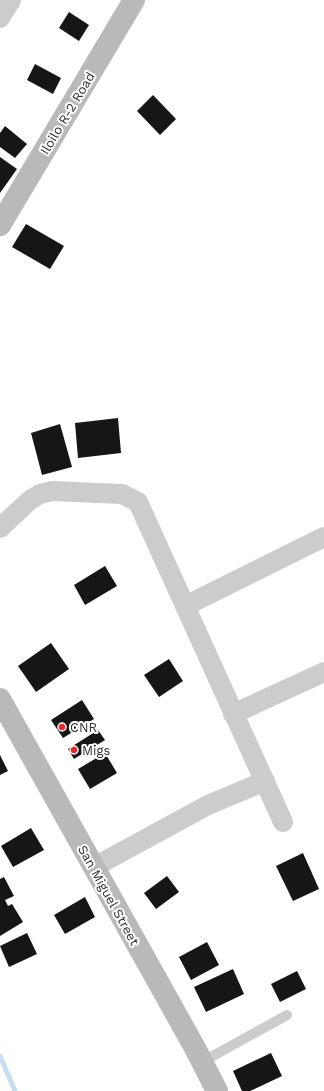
<svg xmlns="http://www.w3.org/2000/svg" width="324" height="1091" font-family="'Work Sans',sans-serif">
<style>
.lines{fill:none;stroke-linecap:round;stroke-linejoin:round}
.stream{stroke:#c7deee;stroke-width:5}
.building{fill:#161616}
.service{stroke:#ccc;stroke-width:10}
.minor{stroke:#ccc;stroke-width:20}
.secondary{stroke:#b9b9b9;stroke-width:22}
.poi-dot{fill:#ef2731;stroke:#fff;stroke-width:1.5}
.labels{text-anchor:middle;stroke-width:4;stroke-linejoin:round;paint-order:stroke}
.street-label{font-size:13px;fill:#2f2f2f;stroke:#fff}
.poi-label{font-size:13px;fill:#2f2f2f;stroke:#fff;text-anchor:start}
</style>
<rect width="100%" height="100%" fill="#fff"/>
<g class="lines">
<path class="stream" d="M0,1056L15,1091"/>
</g>
<g class="building">
<path d="M69,12L89,25L79,41L59,28Z"/>
<path d="M35,64L61,78L53,94L27,80Z"/>
<path d="M153,95L176,119L160,135L137,111Z"/>
<path d="M5,126L27,144L15,158L0,147V133Z"/>
<path d="M0,157L17,169L0,193Z"/>
<path d="M26,224L64,246L50,269L12,247Z"/>
<path d="M118,418L121,453L78,458L75,423Z"/>
<path d="M60,424L72,467L42,475L31,433Z"/>
<path d="M105,566L117,586L85,605L74,585Z"/>
<path d="M51,643L69,669L36,692L18,666Z"/>
<path d="M169,659L183,681L159,697L144,675Z"/>
<path d="M82,700L94,719L63,738L51,720Z"/>
<path d="M98,730L105,740L74,759L68,749Z"/>
<path d="M105,753L117,773L90,789L78,769Z"/>
<path d="M0,755L8,771L0,775Z"/>
<path d="M31,828L44,850L13,867L1,846Z"/>
<path d="M303,853L319,889L293,901L276,866Z"/>
<path d="M167,876L179,892L156,909L144,893Z"/>
<path d="M4,877L14,896L5,900L8,906L12,904L23,922L0,936V879Z"/>
<path d="M85,897L95,917L65,934L54,915Z"/>
<path d="M27,933L37,954L9,967L0,946Z"/>
<path d="M207,942L219,965L191,980L179,957Z"/>
<path d="M233,969L244,994L206,1012L194,987Z"/>
<path d="M297,971L306,989L280,1002L271,984Z"/>
<path d="M271,1053L282,1076L250,1091H242L233,1071Z"/>
</g>
<g class="lines">
<path class="service" d="M202,1062L287,1015"/>
<g class="minor">
<path d="M0,18L11,0"/>
<path d="M0,528L30,500L40,494L52,491L122,494L138,502L283,822"/>
<path d="M185,606L324,537"/>
<path d="M233,714L324,672"/>
<path d="M94,867L208,805L265,781"/>
</g>
<g class="secondary">
<path d="M0,225L134,0"/>
<path d="M0,699L195,1048L217,1091"/>
</g>
</g>
<g class="poi-dot">
<circle cx="62" cy="727" r="4"/>
<circle cx="74" cy="750" r="4"/>
</g>
<g class="labels">
<g class="street-label">
<text transform="translate(67 113) rotate(-59)" y="5">Iloilo R-2 Road</text>
<text transform="translate(109 895) rotate(61)" y="5">San Miguel Street</text>
</g>
<g class="poi-label">
<text x="70" y="732">CNR</text>
<text x="82" y="755">Migs</text>
</g>
</g>
</svg>
